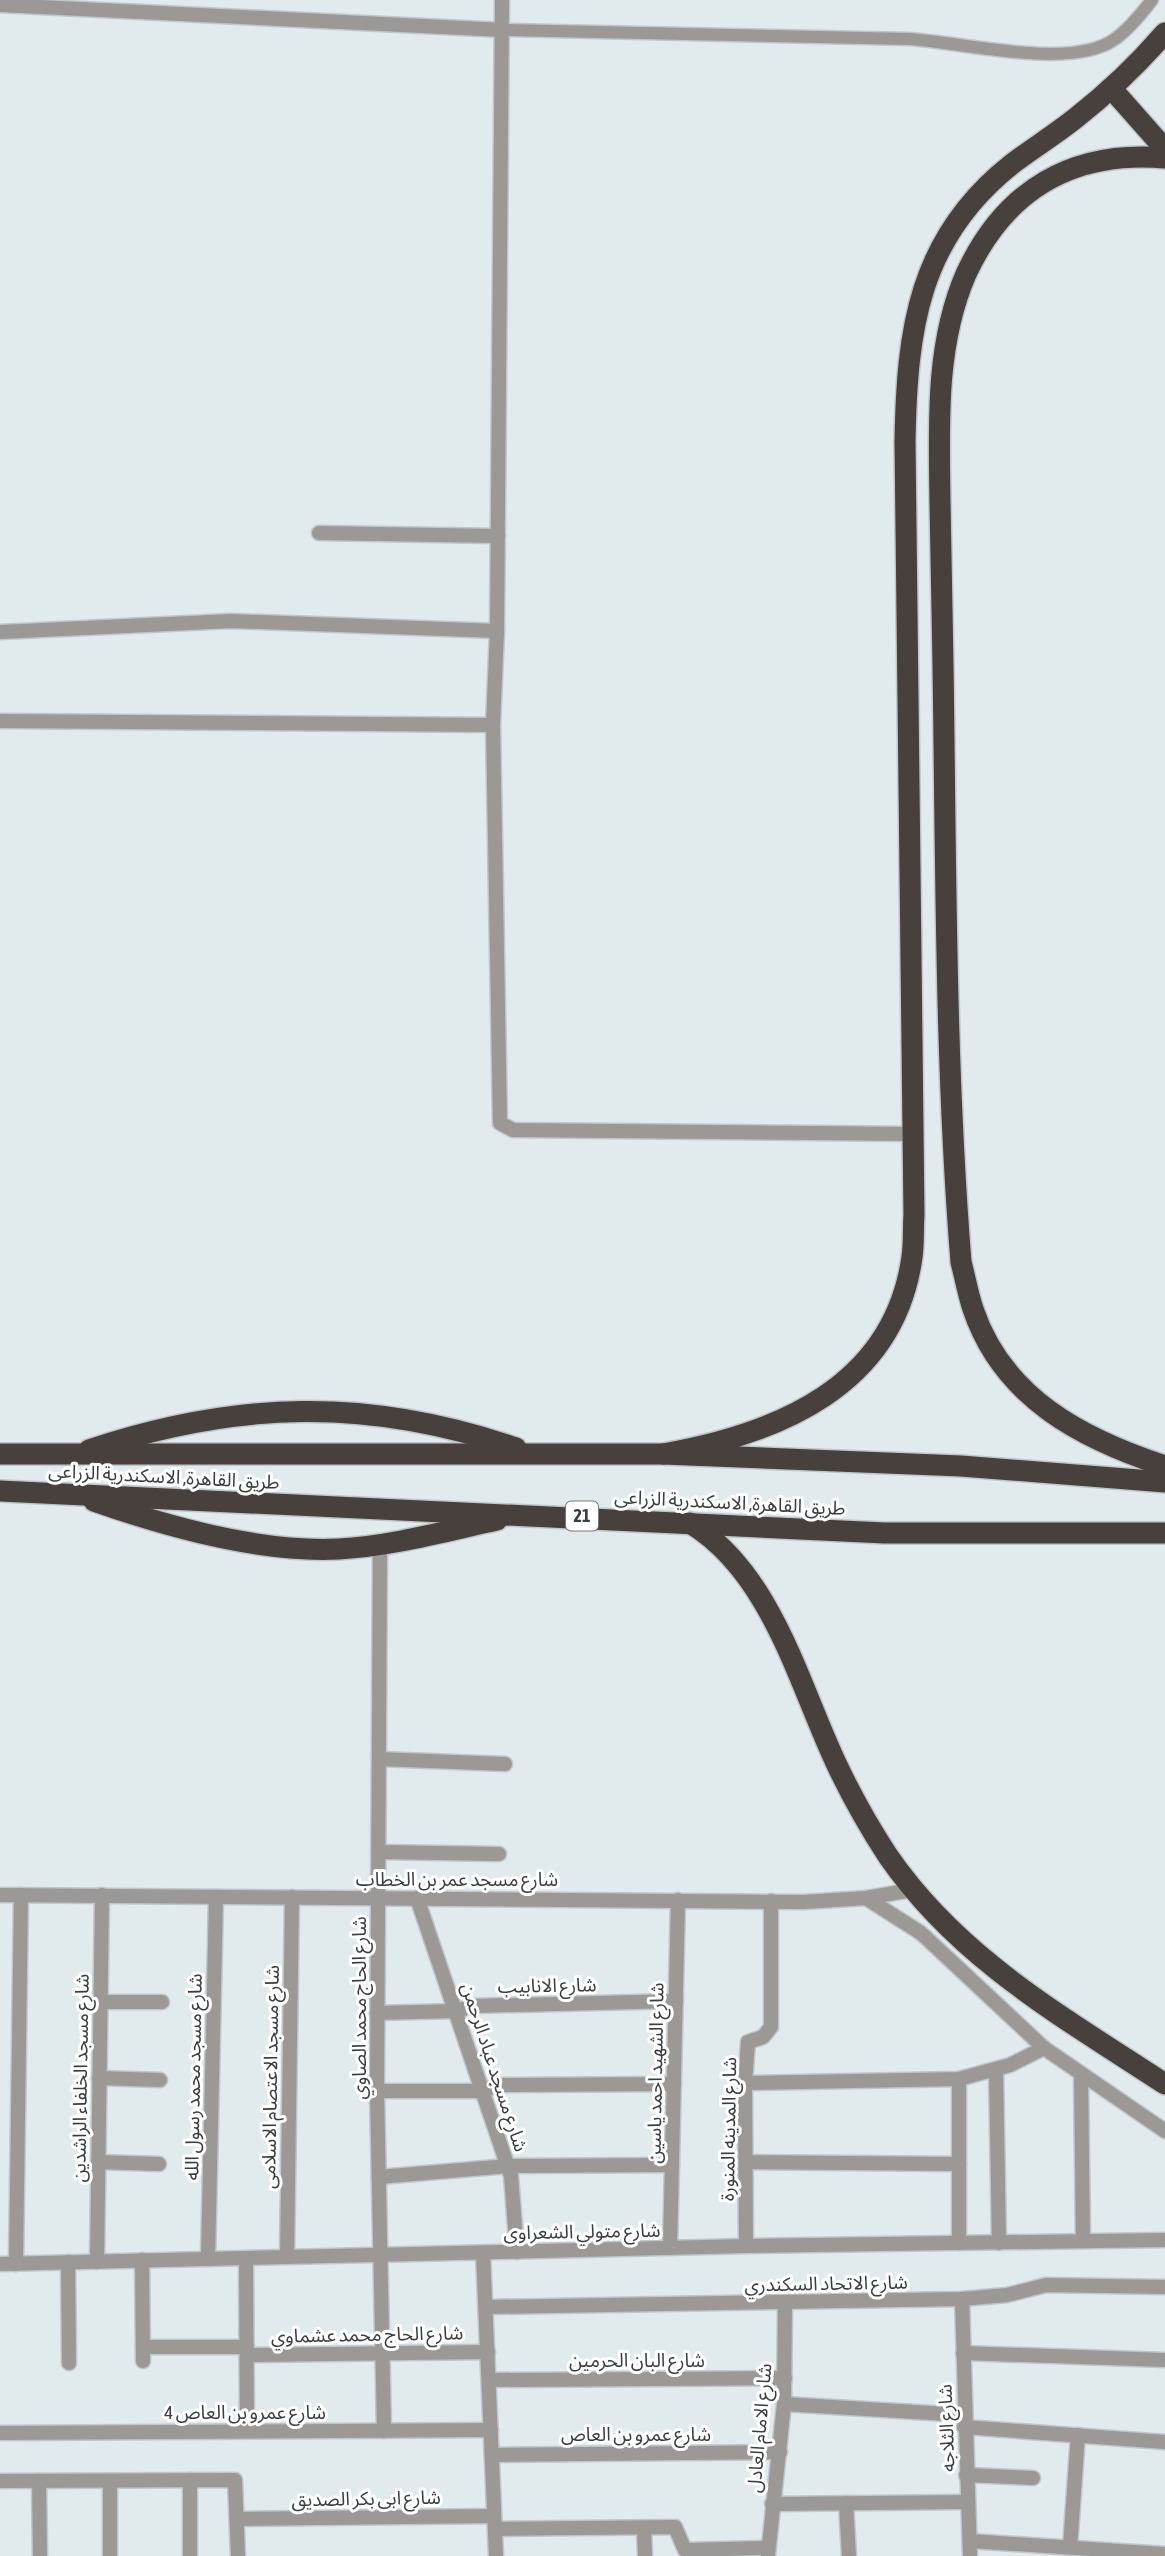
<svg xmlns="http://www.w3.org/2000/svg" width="1165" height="2556" font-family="'Asap Condensed','Noto Sans Arabic',sans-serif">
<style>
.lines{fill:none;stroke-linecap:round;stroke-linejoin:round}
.lane-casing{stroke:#c0c7ca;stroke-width:15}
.street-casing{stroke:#c0c7ca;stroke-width:17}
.highway-casing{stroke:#c0c7ca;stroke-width:24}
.lane{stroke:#9b9896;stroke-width:12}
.street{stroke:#9b9896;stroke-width:14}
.highway{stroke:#47403d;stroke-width:21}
.labels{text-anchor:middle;stroke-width:6;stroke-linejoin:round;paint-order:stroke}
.shield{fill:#fff;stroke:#757779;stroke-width:2}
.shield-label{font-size:18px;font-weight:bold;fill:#3a3d3f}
.street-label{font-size:19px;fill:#3a3d3f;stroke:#fff}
</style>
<rect width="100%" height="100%" fill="#e1eaed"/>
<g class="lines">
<defs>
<path id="lane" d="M503,30L909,39C962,42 1071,71 1115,39C1129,29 1142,13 1152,0"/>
<g id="street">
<path d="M502,0L497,631L493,725L500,1123L513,1130L914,1134"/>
<path d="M0,5L503,30"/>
<path d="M319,533L498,536"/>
<path d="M0,632L231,621L497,631"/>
<path d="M0,721L493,725"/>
<path d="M380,1543L377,2091L384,2431"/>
<path d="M379,1759L505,1764"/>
<path d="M379,1852L499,1854"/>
<path d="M0,1895L804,1902L866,1898L912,1890"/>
<path d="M417,1898L511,2176L517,2252"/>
<path d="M866,1898L921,1933L1044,2048L1165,2131"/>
<path d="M100,2002H162"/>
<path d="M377,2013L456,2011L473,2006L676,2001"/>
<path d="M996,2071L999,2243"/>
<path d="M1081,2076L1083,2241"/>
<path d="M99,2078L160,2080"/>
<path d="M745,2083L959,2079L1010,2065L1044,2048"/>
<path d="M377,2091H483L498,2085L674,2084"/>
<path d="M98,2162L159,2164"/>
<path d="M746,2162L959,2164"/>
<path d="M379,2177L508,2166L672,2165"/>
<path d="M959,2243V2079"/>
<path d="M746,2246L745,2083L748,2042L763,2037L771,2027V1901"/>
<path d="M670,2248L678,1900"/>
<path d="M483,2253L496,2556"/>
<path d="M287,2257L292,1897"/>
<path d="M246,2258L247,2431"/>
<path d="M208,2259L216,1897"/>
<path d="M142,2260L143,2361"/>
<path d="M68,2262L69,2363"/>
<path d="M97,2262L102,1895"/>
<path d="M0,2264L746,2246L1165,2240"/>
<path d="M16,2264L21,1895"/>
<path d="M962,2299L970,2556"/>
<path d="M486,2307L962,2299L1007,2295L1046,2285L1165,2287"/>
<path d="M143,2347H247"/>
<path d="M963,2353L1165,2360"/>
<path d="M247,2355L488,2352"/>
<path d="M490,2380L785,2378"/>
<path d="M784,2404L964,2415"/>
<path d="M964,2427L1165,2442"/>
<path d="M0,2433L491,2430"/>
<path d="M492,2455L780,2452"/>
<path d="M966,2475L1033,2478"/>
<path d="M190,2480V2556"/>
<path d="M0,2481L235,2480L238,2556"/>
<path d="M39,2481L40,2556"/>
<path d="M110,2481V2556"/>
<path d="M846,2503L849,2556"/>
<path d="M772,2504L967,2502"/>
<path d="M237,2519L494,2516"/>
<path d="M644,2528L645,2556"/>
<path d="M495,2529L675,2527L685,2550L767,2548"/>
<path d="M970,2541L1165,2554"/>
<path d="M1070,2547L1078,2435"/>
<path d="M768,2555L784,2404L785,2303"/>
</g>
<g id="highway">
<path d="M1111,88L1165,149"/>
<path d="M1165,158C1072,150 1005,190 966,274C935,345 939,426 940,502C941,556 942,610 943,664C946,863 945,1063 961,1262C965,1277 968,1294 973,1309C1003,1398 1082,1439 1165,1466"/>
<path d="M89,1450C236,1401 368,1397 516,1448"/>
<path d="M0,1454H663L961,1466L1165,1482"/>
<path d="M663,1454C777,1434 894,1387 912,1257C914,1244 913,1229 914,1215L905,441C907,330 918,238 1012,164C1033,148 1056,134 1077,117C1109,92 1139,63 1165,33"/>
<path d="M0,1491L885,1533H1165"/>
<path d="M94,1501C168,1527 260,1553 339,1549C392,1546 446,1531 497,1520"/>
<path d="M690,1523C771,1572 798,1682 836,1763C851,1795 869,1827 888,1856C959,1959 1063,2017 1165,2084"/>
</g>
</defs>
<use href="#lane" class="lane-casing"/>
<use href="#street" class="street-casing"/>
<use href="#highway" class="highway-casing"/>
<use href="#lane" class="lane"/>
<use href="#street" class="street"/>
<use href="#highway" class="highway"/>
</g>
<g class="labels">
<rect class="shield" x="566" y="1501.5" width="32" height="29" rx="5"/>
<g class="shield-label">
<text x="582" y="1522">21</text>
</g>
<g class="street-label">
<text transform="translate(164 1476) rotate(3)" y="7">طريق القاهرة, الاسكندرية الزراعى</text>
<text transform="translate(730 1502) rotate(3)" y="7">طريق القاهرة, الاسكندرية الزراعى</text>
<text x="457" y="1886">شارع مسجد عمر بن الخطاب</text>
<text transform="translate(547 1985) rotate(-1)" y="7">شارع الانابيب</text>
<text transform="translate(359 2008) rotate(-90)" y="7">شارع الحاج محمد الصاوي</text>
<text transform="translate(495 2067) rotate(72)" y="7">شارع مسجد عباد الرحمن</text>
<text transform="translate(655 2073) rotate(-89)" y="7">شارع الشهيد احمد ياسين</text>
<text transform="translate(193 2077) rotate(-89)" y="7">شارع مسجد محمد رسول الله</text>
<text transform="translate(270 2077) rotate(-89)" y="7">شارع مسجد الاعتصام الاسلامى</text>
<text transform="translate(80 2078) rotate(-89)" y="7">شارع مسجد الخلفاء الراشدين</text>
<text transform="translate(728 2129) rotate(-89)" y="7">شارع المدينه المنورة</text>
<text transform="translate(582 2231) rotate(-1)" y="7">شارع متولي الشعراوى</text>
<text transform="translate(826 2283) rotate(-1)" y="7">شارع الاتحاد السكندري</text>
<text transform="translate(367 2334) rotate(-1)" y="7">شارع الحاج محمد عشماوي</text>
<text x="637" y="2367">شارع البان الحرمين</text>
<text x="245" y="2419">شارع عمرو بن العاص 4</text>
<text transform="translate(759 2428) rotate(-85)" y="7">شارع الامام العادل</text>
<text transform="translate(946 2428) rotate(-92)" y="7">شارع الثلاجه</text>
<text x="636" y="2441">شارع عمرو بن العاص</text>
<text transform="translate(366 2498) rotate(-1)" y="7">شارع ابى بكر الصديق</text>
</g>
</g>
</svg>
